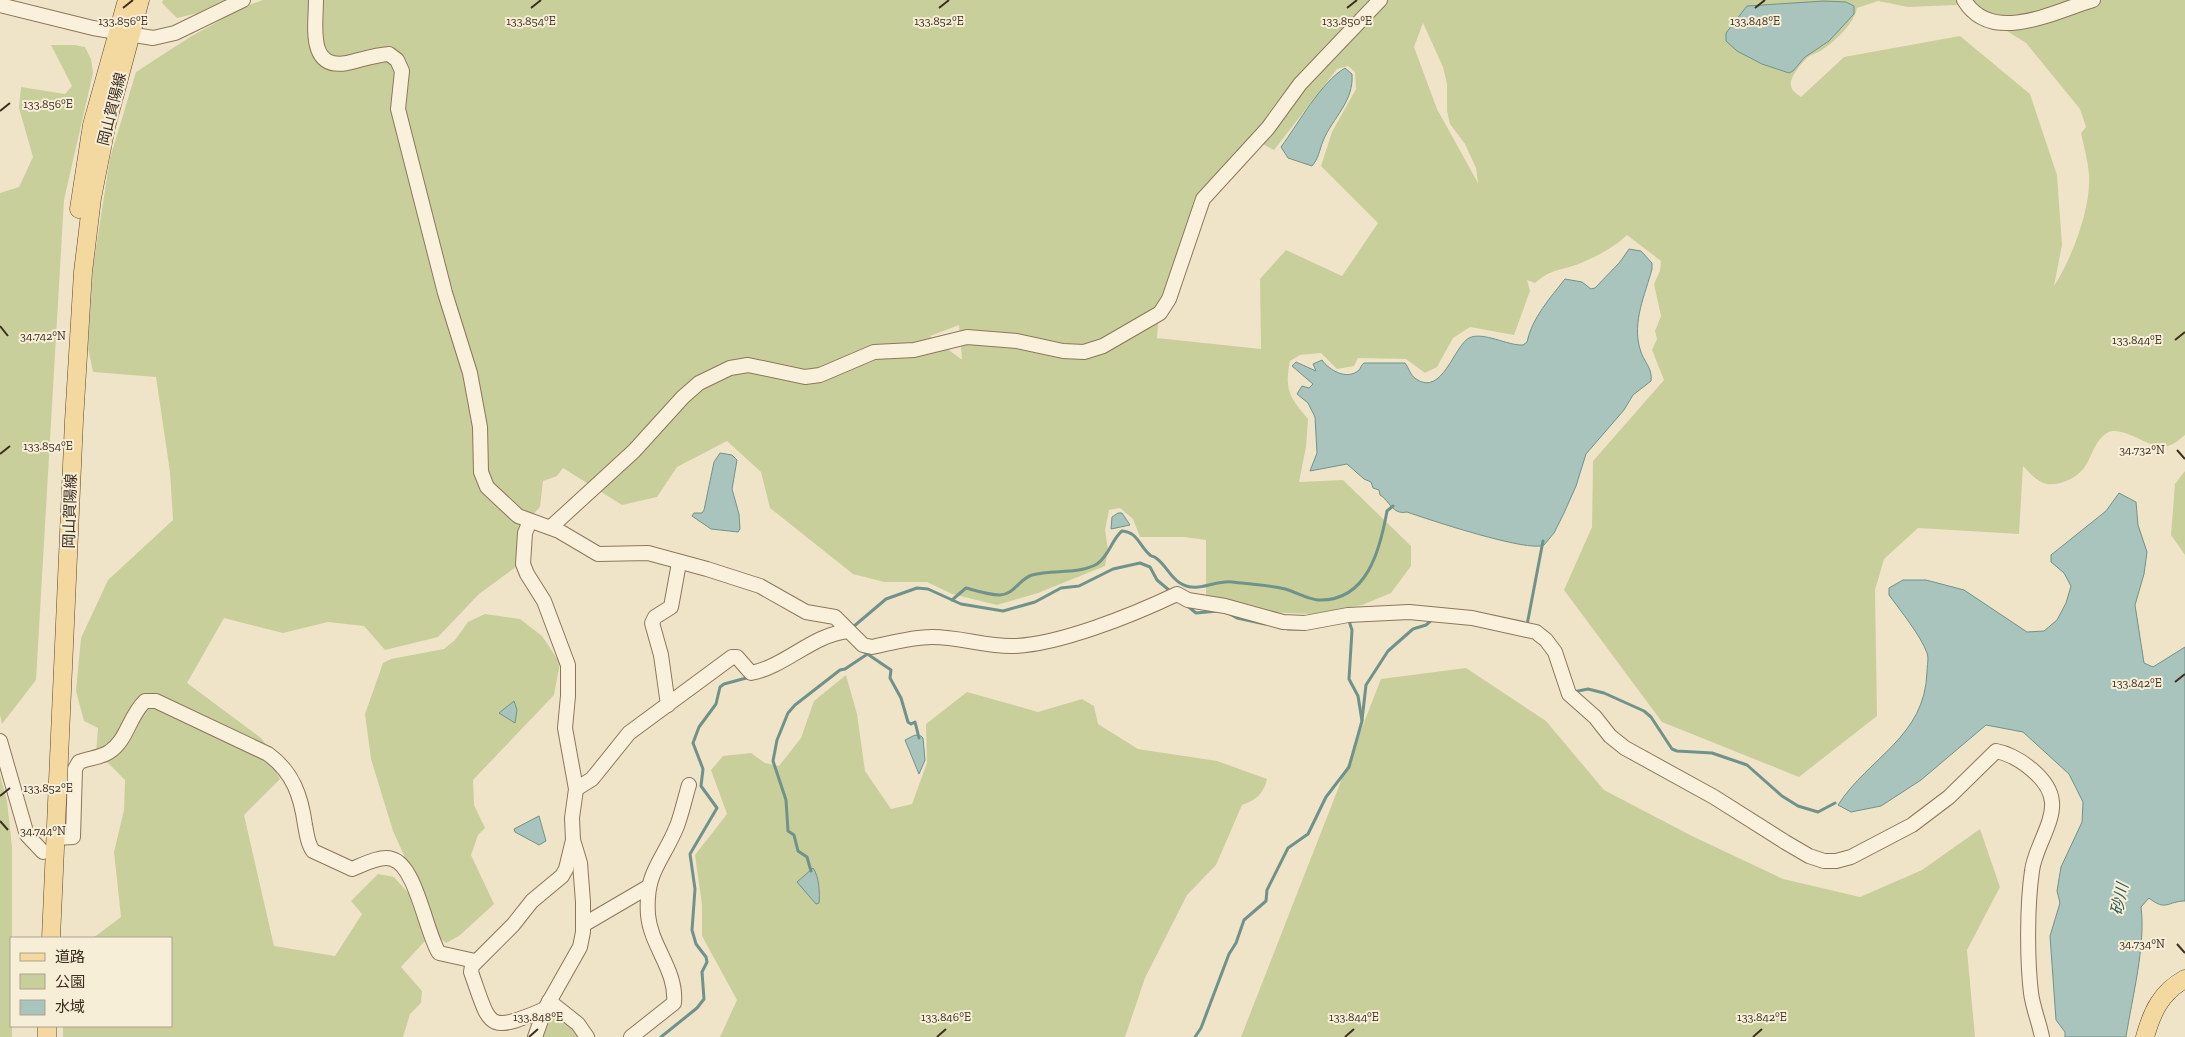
<svg xmlns="http://www.w3.org/2000/svg" width="2185" height="1037" font-family="'Zilla Slab','Noto Sans JP',serif">
<style>
.green{fill:#c9cf9b;fill-rule:evenodd}
.water{fill:#a9c4bc;stroke:#6f938a}
.lines{fill:none;stroke-linecap:round;stroke-linejoin:round}
.stream{stroke:#6f938a;stroke-width:3}
.minor-casing{stroke:#8d765c;stroke-width:16}
.major-casing{stroke:#5b4430;stroke-width:19}
.minor{stroke:#faf1dc;stroke-width:14}
.major{stroke:#f3d9a0;stroke-width:18}
.ticks{fill:none;stroke:#3d2e20;stroke-width:2}
.labels{text-anchor:middle;stroke-width:4;stroke-linejoin:round;paint-order:stroke}
.street-label{font-size:15px;fill:#3d2e20;stroke:#f7eed8}
.water-label{font-size:16px;font-style:italic;fill:#2f5d5a;stroke:#f7eed8}
.ticks-label{font-size:12px;text-anchor:middle;fill:#3d2e20;stroke:#f7eed8;stroke-width:4;stroke-linejoin:round;paint-order:stroke}
</style>
<rect width="100%" height="100%" fill="#f0e4c8"/>
<g class="green">
<path d="M163,0H225L198,13L177,18L162,3Z"/>
<path d="M263,0H2185V435C2179,440 2173,445 2165,447C2150,449 2121,424 2107,433C2096,439 2092,455 2086,465C2079,477 2061,486 2047,484C2037,482 2029,472 2023,466L2019,534L1918,528L1884,559L1875,590L1877,716L1799,777L1662,722L1564,590L1592,527L1593,461L1664,380L1652,350L1657,339L1655,331L1661,316L1654,284L1660,271L1661,261L1627,235C1616,246 1596,257 1581,263C1561,271 1552,268 1535,283L1527,280L1530,291L1514,335L1470,327L1453,338L1437,367L1425,373L1406,359L1358,358L1354,366L1337,369L1321,353L1300,355L1290,361C1284,391 1290,397 1308,419L1306,447L1299,482L1343,480L1411,546V566L1391,593L1362,605L1312,614L1267,612L1206,595V540L1184,537H1140L1133,519L1120,508L1109,510L1105,530L1108,550L1105,566L1038,593L997,605L952,594L927,582H884L853,574L770,508L761,472L727,441L677,467L657,497L622,505L563,468L557,476L543,481L540,507L520,528L517,566L479,594L438,637L385,650L364,626L328,622L283,633L224,618L187,683L261,738L271,751L143,698L129,710L114,743L96,753L98,728L84,721L76,691L81,638L108,580L173,520L170,472L156,377L93,372L88,348L93,267L110,158L136,72L190,37L246,6ZM1878,1L1908,7L1956,5L1960,2L1974,19L2007,31L2026,43L2080,109L2086,127L2081,133C2084,147 2088,161 2089,175C2091,209 2072,258 2054,286L2062,245L2057,175L2030,94L1960,36L1844,57L1801,97C1797,94 1792,91 1791,86C1789,78 1802,62 1808,57C1812,54 1818,53 1822,50C1835,41 1854,24 1857,8ZM1423,23L1443,67L1447,84V111L1450,124L1465,144L1476,168L1478,183L1437,109L1414,47ZM1348,66L1355,72L1356,89L1332,132L1321,166L1378,223L1342,276L1286,250L1260,279L1261,349L1157,338L1159,311L1202,196L1253,139L1274,150L1337,69ZM959,325L962,359H961L930,336Z"/>
<path d="M51,45H75L85,47L91,59L93,73L64,200L36,680L2,724L0,715V193L19,187L33,157L19,108L21,87L65,94L72,86Z"/>
<path d="M2185,471V555L2171,535L2175,484Z"/>
<path d="M485,614L520,619L542,636L560,663L554,695L473,780L474,805L485,828L478,835L471,855L494,904L459,936L446,943L435,934L425,902L393,831L371,759L365,714L383,663L391,659L444,649L455,640L468,622Z"/>
<path d="M1466,668L1546,721L1604,790L1692,836L1783,879L1860,897L1922,870L1980,829L2000,887L1967,950L1975,1037H1241L1381,679Z"/>
<path d="M846,675L857,714L865,771L891,809L912,804L927,763L926,724L967,692L1038,712L1082,699L1094,706L1098,724L1138,749L1217,761L1267,779C1263,795 1256,800 1242,805L1216,865L1187,895L1145,978L1125,1037H720L737,1000L702,936V905L695,855L727,814L711,770L723,756L751,753L765,763L779,766L801,738L814,701Z"/>
<path d="M157,705L260,754L274,768L280,779L244,815L274,946L335,956L362,914L351,901L378,874L394,877L411,896L425,941L401,967L422,991L421,1003L410,1014L403,1037H63V1026H171V938H93L121,917L114,852L124,810L125,780L105,760L145,707Z"/>
<path d="M0,775L7,801L12,847V1037H0Z"/>
<path d="M553,1012L567,1019L578,1037H542Z"/>
</g>
<g class="water">
<path d="M1824,1L1846,2L1854,6V14L1829,41L1805,57L1793,71L1789,73L1762,64L1737,51L1726,41V33L1747,6Z"/>
<path d="M1345,68L1352,74C1354,102 1333,117 1323,141C1319,151 1319,158 1312,166L1288,158L1281,147C1298,124 1321,82 1345,68Z"/>
<path d="M1629,249L1641,251L1652,263V269C1645,295 1632,322 1640,349C1643,361 1653,368 1651,381L1633,395L1624,410L1586,454L1576,486L1564,513L1554,533L1544,545C1529,553 1427,519 1407,512C1392,515 1390,501 1380,495L1379,490L1373,488L1371,482L1364,479L1347,464L1310,471L1317,453L1315,417L1308,403L1297,394L1302,386L1309,388L1313,384L1292,366L1296,362L1316,371L1313,364L1322,360C1329,370 1347,381 1359,370C1361,368 1361,365 1364,363H1405C1409,368 1410,375 1416,379C1442,397 1454,346 1469,338C1483,331 1508,346 1523,345L1527,342C1532,318 1550,298 1565,279L1582,282L1591,289L1595,288L1620,262Z"/>
<path d="M720,453L732,455L737,460L732,489L739,514L740,529L738,532L711,529L692,516L694,513H702L704,510L714,462Z"/>
<path d="M2119,493L2136,502L2138,525L2147,552L2144,574L2135,605L2144,663L2153,667L2185,647V901C2168,901 2166,912 2149,898L2141,907C2146,945 2132,998 2126,1037H2065V1032L2056,1020L2050,936L2060,903L2057,891L2061,867L2082,822L2083,802L2069,774L2023,732L1986,725L1921,780L1881,806L1851,812L1838,805C1869,757 1925,737 1927,672C1927,666 1929,658 1927,653C1921,636 1900,610 1889,595V588L1903,580H1926L1964,590L2027,632L2044,631L2057,620L2066,603L2071,586L2064,573L2051,562V555L2106,511Z"/>
<path d="M1118,513H1122L1130,525L1111,529L1112,517Z"/>
<path d="M514,701L517,710L515,723L499,713Z"/>
<path d="M915,735L921,736L923,738L925,760L919,774L905,740Z"/>
<path d="M539,816L546,841L539,845L515,832L514,829Z"/>
<path d="M813,868C819,876 820,893 819,903L816,904L797,882Z"/>
</g>
<g class="lines">
<g class="stream">
<path d="M952,600L966,588C977,591 989,595 1000,595C1015,594 1019,579 1032,575C1053,569 1077,575 1097,564C1110,555 1111,540 1122,531C1138,532 1139,546 1150,555C1154,558 1152,555 1156,558C1166,565 1170,577 1180,583C1197,594 1214,580 1232,582C1249,584 1268,585 1285,589C1296,592 1307,599 1318,600C1367,602 1380,550 1387,511L1393,506"/>
<path d="M1185,604L1196,613L1218,611"/>
<path d="M1228,613L1237,618L1265,624"/>
<path d="M1527,625L1543,541"/>
<path d="M853,627L886,599L917,588L928,589L961,604L1003,611L1035,602L1061,588L1079,586L1113,569L1140,563L1150,567L1157,580L1170,591"/>
<path d="M1288,629H1302"/>
<path d="M860,649L891,670L890,678L901,698L908,722L911,724L915,722L919,738"/>
<path d="M1573,692L1588,689L1604,693L1644,711L1651,717L1672,749L1677,751L1712,753L1747,765L1782,796L1798,806L1818,812L1835,803"/>
<path d="M1362,720L1366,685L1388,651L1413,629L1426,625L1433,619"/>
<path d="M811,871L807,857L798,851L794,835L788,831L786,800L773,761L777,740L788,713L795,705L840,670L845,669L866,655"/>
<path d="M661,1037L697,1008L704,999L702,972L707,962L706,957L696,944L692,930L695,889L690,854L717,808L701,786L703,769L693,743L699,727L716,704L720,687L724,684L750,677"/>
<path d="M1195,1037L1201,1028L1229,954L1236,943L1244,920L1266,901L1267,890L1288,848L1308,834L1326,797L1349,767L1362,721L1358,696L1349,679L1352,630L1349,621"/>
</g>
<defs>
<g id="minor">
<path d="M316,0C316,25 307,70 347,63C361,60 374,55 389,54L397,60L402,71L398,109L445,293L470,373L480,427L481,472L487,487L518,516L559,531L598,554L648,553L707,569L760,586L806,612L835,617L863,645L872,647C891,643 912,637 932,637C959,637 985,646 1011,646C1057,646 1135,614 1177,594L1188,600L1225,606L1283,622L1305,623L1348,615L1409,612L1472,618L1536,632L1546,640L1555,652L1569,694L1595,717L1610,736L1625,748L1714,797L1785,842L1809,856L1824,861H1836L1851,857L1912,825L1949,797L1996,751C2017,755 2050,778 2052,802C2054,823 2034,850 2032,871C2027,905 2027,959 2031,993C2033,1008 2039,1022 2042,1037"/>
<path d="M1964,0C1992,46 2055,11 2093,0"/>
<path d="M0,5L93,28L153,38L175,33L243,0"/>
<path d="M530,521L525,533L523,564L527,574L544,601L568,665V696L565,728L576,789L572,818L573,840L580,863L583,902V932L580,947L545,1009L535,1037"/>
<path d="M551,527L634,451L683,397L699,383L730,368L748,365L805,377L820,375L874,352L914,350L967,337L1017,341L1063,351L1084,352L1103,346L1160,313L1169,299L1203,199L1268,128L1300,84L1380,0"/>
<path d="M668,705L661,655L652,623L655,617L671,607L679,563"/>
<path d="M0,741L27,835L43,852"/>
<path d="M576,789L592,779L629,733L732,657H737L751,673C786,666 812,635 848,631"/>
<path d="M56,838L73,837L75,769L79,762C89,758 100,758 109,752C127,741 129,716 145,701H156L268,754C293,772 301,796 305,825C307,834 307,843 313,851L352,869C362,865 381,855 392,859C416,865 426,933 439,953L475,961"/>
<path d="M583,925L648,887"/>
<path d="M549,1001L578,1024L587,1037"/>
<path d="M545,1009C486,1034 491,1028 471,972L472,966L513,925L532,901L562,876L566,869L573,840"/>
<path d="M631,1037L674,1003C677,970 651,947 648,915C645,871 662,863 677,826C682,813 685,798 689,785"/>
</g>
<g id="major">
<path d="M79,209L92,125L127,0"/>
<path d="M51,938L74,421L83,272L92,198L106,127L140,0"/>
<path d="M47,1037V1026"/>
<path d="M2145,1037C2152,1012 2161,992 2185,979"/>
</g>
</defs>
<use href="#minor" class="minor-casing"/>
<use href="#major" class="major-casing"/>
<use href="#minor" class="minor"/>
<use href="#major" class="major"/>
</g>
<path class="ticks" d="M123,8L133,0M531,8L541,0M939,8L949,0M1347,8L1357,0M1755,8L1765,0M0,111L10,103M0,326L8,336M2175,340L2185,332M2177,450L2185,459M0,454L10,446M2175,682L2185,674M0,796L10,788M0,821L8,830M2177,944L2185,953M529,1037L538,1029M937,1037L946,1029M1345,1037L1354,1029M1753,1037L1762,1029"/>
<g class="labels">
<g class="street-label">
<text transform="translate(112 109) rotate(-76)" y="5">岡山賀陽線</text>
<text transform="translate(70 511) rotate(-88)" y="5">岡山賀陽線</text>
</g>
<g class="water-label">
<text transform="translate(2119 899) rotate(-78)" y="6">砂川</text>
</g>
</g>
<g class="ticks-label">
<text x="939" y="25">133.852°E</text>
<text x="1755" y="25">133.848°E</text>
<text x="123" y="25">133.856°E</text>
<text x="531" y="25">133.854°E</text>
<text x="1347" y="25">133.850°E</text>
<text x="48" y="108">133.856°E</text>
<text x="43" y="340">34.742°N</text>
<text x="2137" y="344">133.844°E</text>
<text x="48" y="450">133.854°E</text>
<text x="2142" y="454">34.732°N</text>
<text x="2137" y="687">133.842°E</text>
<text x="48" y="792">133.852°E</text>
<text x="43" y="835">34.744°N</text>
<text x="2142" y="948">34.734°N</text>
<text x="538" y="1021">133.848°E</text>
<text x="946" y="1021">133.846°E</text>
<text x="1354" y="1021">133.844°E</text>
<text x="1762" y="1021">133.842°E</text>
</g>
<rect x="10" y="937" width="162" height="90" fill="#f7eed8" stroke="#ada18e"/>
<rect x="20" y="953" width="25" height="8" fill="#f3d9a0" stroke="#ada18e"/>
<text x="55" y="962" font-size="15" fill="#3d2e20">道路</text>
<rect x="20" y="974" width="25" height="15" fill="#c9cf9b" stroke="#ada18e"/>
<text x="55" y="987" font-size="15" fill="#3d2e20">公園</text>
<rect x="20" y="1000" width="25" height="15" fill="#a9c4bc" stroke="#ada18e"/>
<text x="55" y="1012" font-size="15" fill="#3d2e20">水域</text>
</svg>
